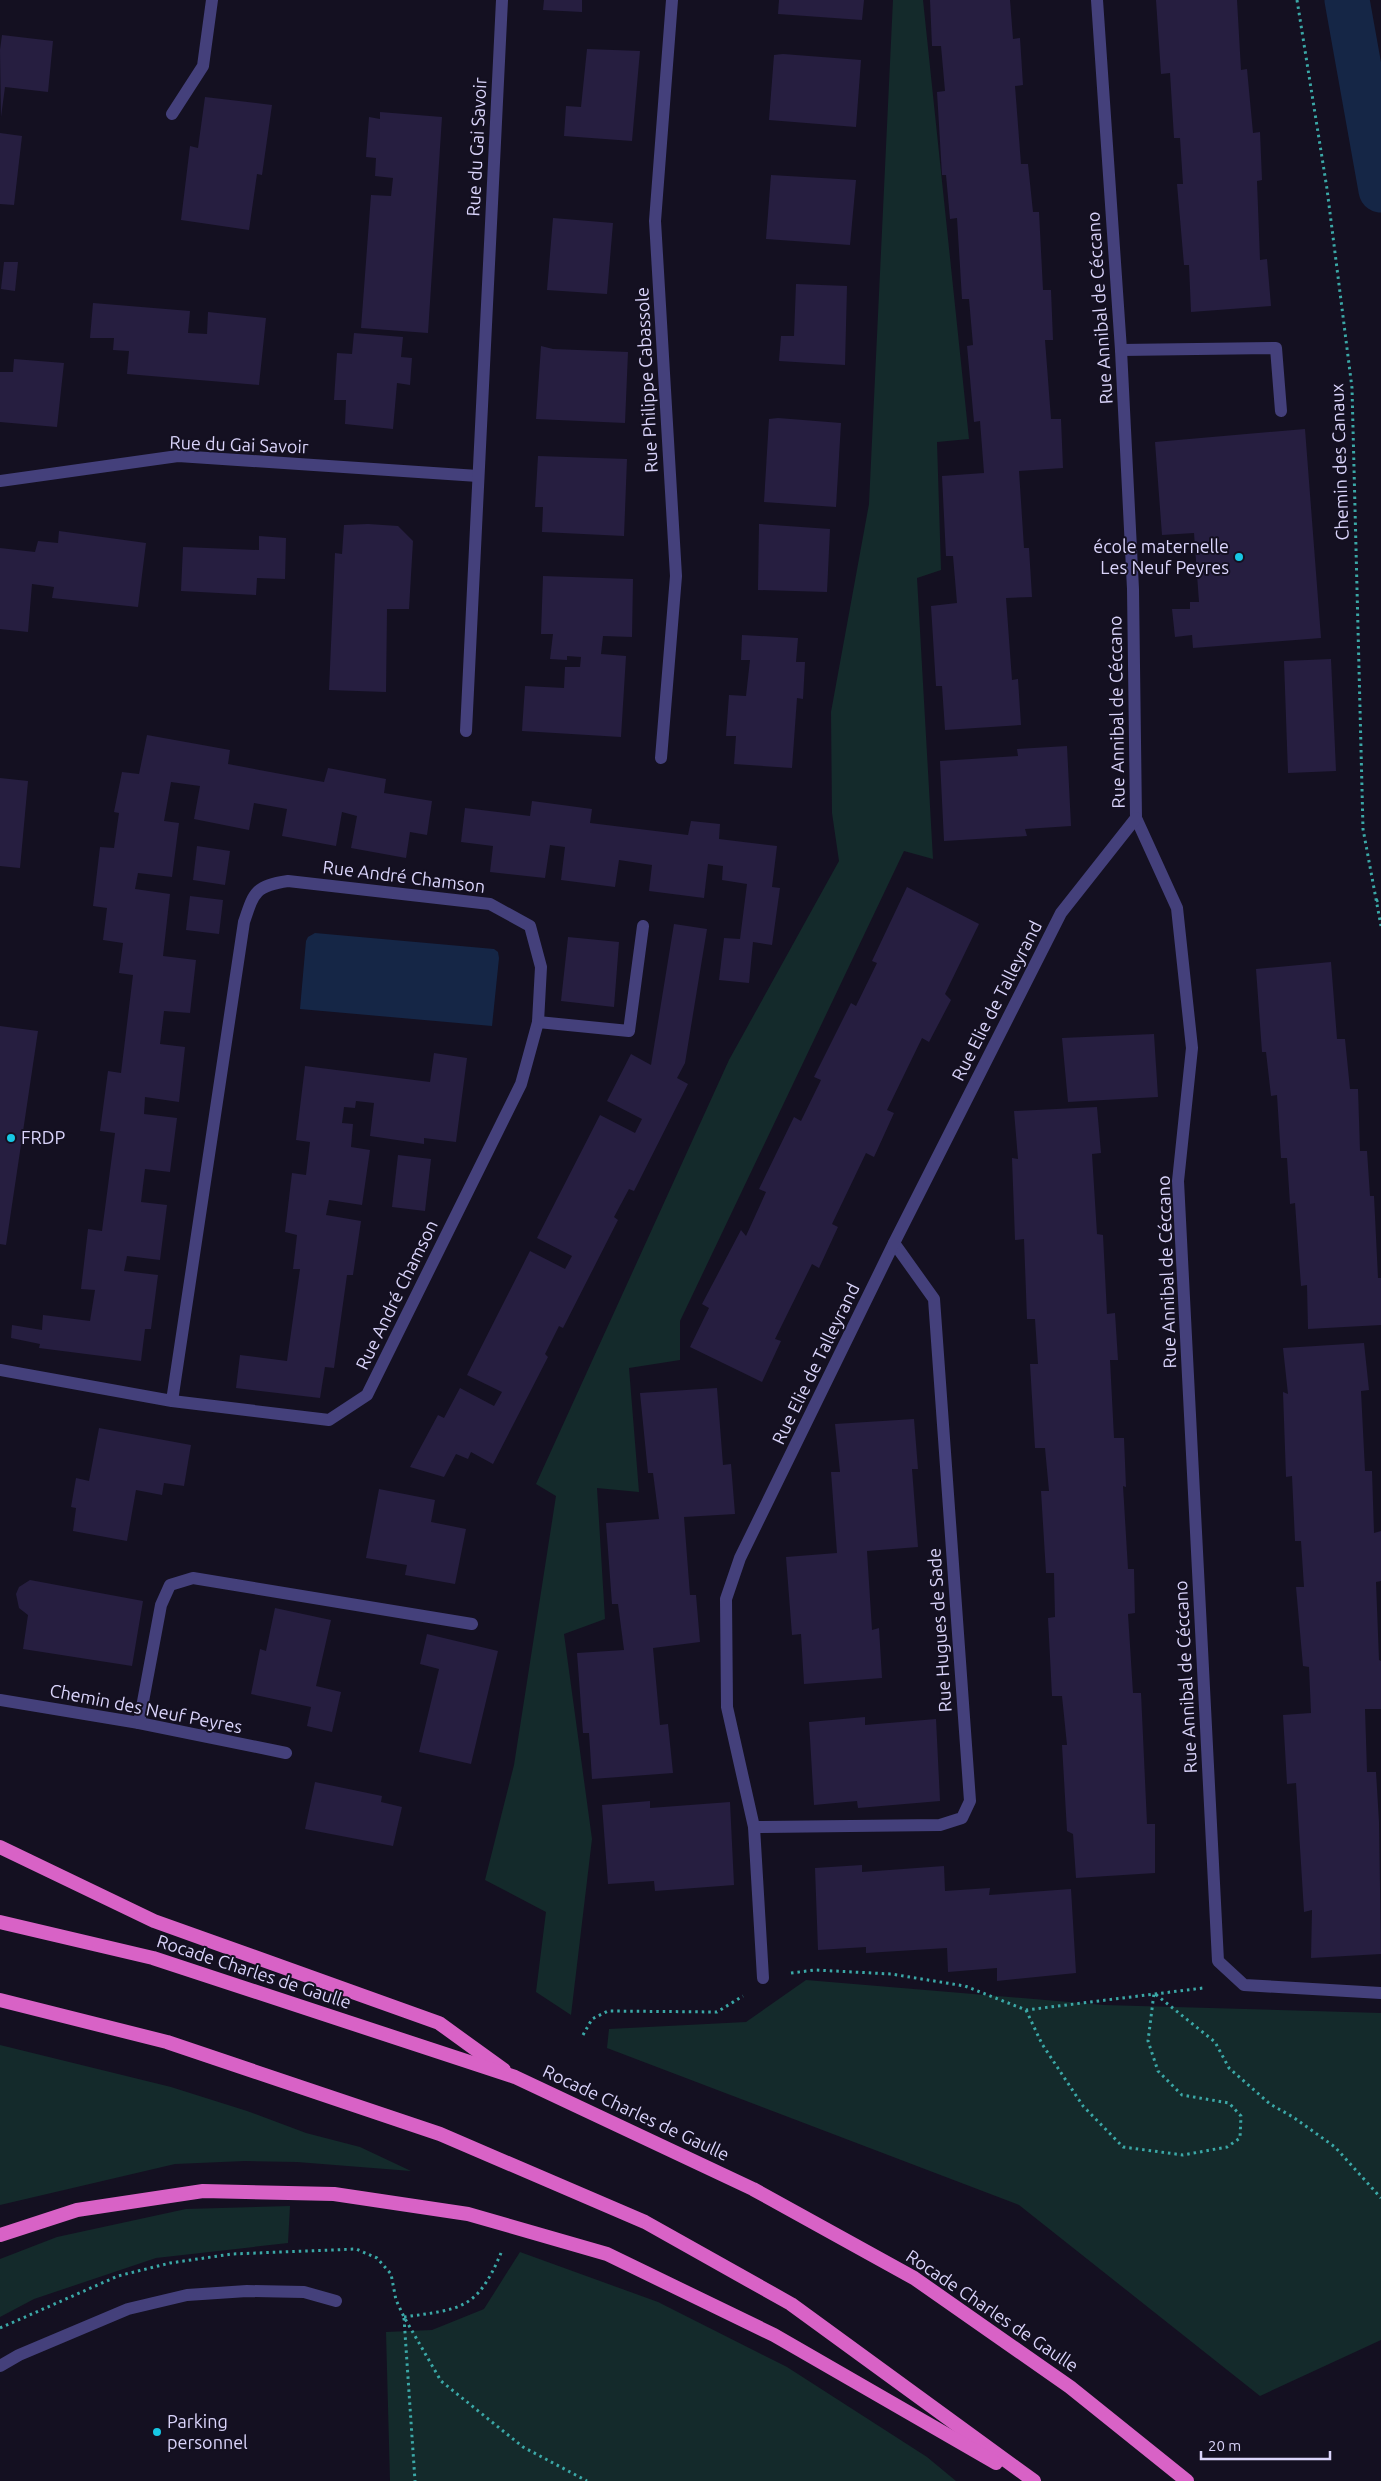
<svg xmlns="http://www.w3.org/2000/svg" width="1381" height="2481" font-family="Ubuntu,sans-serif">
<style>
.green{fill:#142a2b}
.water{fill:#152646}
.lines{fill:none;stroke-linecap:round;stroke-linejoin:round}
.canal{stroke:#152646;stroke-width:45}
.building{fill:#261e40}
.path{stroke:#3ba8a7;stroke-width:3;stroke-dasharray:2.5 4;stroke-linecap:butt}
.service{stroke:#44407b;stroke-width:12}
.minor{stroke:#44407b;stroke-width:12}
.trunk{stroke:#d862c6;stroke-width:14}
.poi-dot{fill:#17c7e4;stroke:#141021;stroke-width:2}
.labels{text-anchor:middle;stroke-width:4;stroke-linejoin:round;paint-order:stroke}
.street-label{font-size:18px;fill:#dad4fb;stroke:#141021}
.poi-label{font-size:18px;fill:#dad4fb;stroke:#141021;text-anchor:start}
</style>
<rect width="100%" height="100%" fill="#141021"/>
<g class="green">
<path d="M893,0H923L969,439L937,442L941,570L917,578L933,859L904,851L680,1321V1360L629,1368L639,1492L597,1488L605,1619L564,1634L592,1839L571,2015L536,1992L546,1912L485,1880L514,1765L556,1496L536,1484L729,1060L839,861L832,813L831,712L869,504Z"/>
<path d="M806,1980L1104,2005L1381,2013V2340L1260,2396L1019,2205L607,2048L609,2029L746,2022Z"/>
<path d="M0,2045L171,2087L247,2111L306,2133L360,2147L411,2171L297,2162L245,2161L175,2164L0,2205Z"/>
<path d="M290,2206L288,2243L156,2258L34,2299L0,2317V2259L57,2237L186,2209Z"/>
<path d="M520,2252L658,2302L787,2367L927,2457L956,2481H390L386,2332L432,2330L484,2309Z"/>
</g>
<path class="water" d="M315,933L494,949L498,952L499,958L492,1026L300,1009L306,941L308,937Z"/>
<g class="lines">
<path class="canal" d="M1347,0L1381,190"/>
</g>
<g class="building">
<path d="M544,0H582V12L543,10Z"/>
<path d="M779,0H864L862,20L778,14Z"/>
<path d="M930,0H1010L1013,39L1020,38L1023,85L1015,86L1021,164H1028L1033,212H1039L1043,290H1051L1053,340H1045L1051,419H1061L1063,468L1019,471L1024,548H1029L1032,597L1006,598L1012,680L1018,679L1021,725L945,730L942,686H936L931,606L957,603L953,556H946L942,476L984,473L980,421L974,422L967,346L973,345L969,299H962L957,218L950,219L946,175H942L937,92L945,91L941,46H932Z"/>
<path d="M1156,0H1237L1241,70L1247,69L1253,133L1260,132L1262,180L1257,181L1260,260L1267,259L1271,306L1191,312L1189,265H1184L1177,184H1183L1180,138H1174L1170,73L1161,74Z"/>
<path d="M2,35L53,41L48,92L5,87L1,117L0,50Z"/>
<path d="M587,49L640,51L632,141L564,136L566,106L581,107Z"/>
<path d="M783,54L861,60L856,127L769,120L774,55Z"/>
<path d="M205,97L272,105L262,175L257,174L249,230L181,220L190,146L198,148Z"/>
<path d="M380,112L442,117L428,333L361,328L371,195L391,196L393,178L375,176L376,158L366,157L369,117L380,119Z"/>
<path d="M0,133L22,136L14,205L0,204Z"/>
<path d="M771,175L856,180L850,245L766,239Z"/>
<path d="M553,218L613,223L607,294L547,290Z"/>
<path d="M4,262H18L15,291L1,289Z"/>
<path d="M796,284L847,286L845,365L779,361L781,336H794Z"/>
<path d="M93,303L190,311L188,333L207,334L208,312L266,318L259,385L127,374L129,351L113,350L114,338H90Z"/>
<path d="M354,333L403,337L401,357L412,358L410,385L397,383L393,429L345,424L346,400H334L337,353L352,354Z"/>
<path d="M541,346L553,349L628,352L625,423L536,419Z"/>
<path d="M14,359L64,363L57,427L0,422V372H13Z"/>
<path d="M778,418L841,423L836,507L764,502L769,419Z"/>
<path d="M1305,429L1321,638L1193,648L1192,635L1175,637L1172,609H1190V602H1199L1194,533L1162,535L1155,442Z"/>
<path d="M538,456L627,459L624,536L542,532L543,507H535Z"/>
<path d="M368,524L398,526L413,541L409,609H387L386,692L329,690L335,553L342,554L344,525Z"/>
<path d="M759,524L830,529L827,592L758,590Z"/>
<path d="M59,531L146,543L138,607L52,598L54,587L32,584L28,632L0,629V548L35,552L38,541L58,543Z"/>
<path d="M259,536L286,538L285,579L257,578L256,595L181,591L183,547L259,550Z"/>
<path d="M543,576L633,579L632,637L603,636L601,654L626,656L621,737L522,731L525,686L564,688L565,667H580L581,657L567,656V660L550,659L553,634H541Z"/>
<path d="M742,635L798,638L796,662H805L803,699L797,698L792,768L734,764L736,736H726L729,695L746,696L750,660H741Z"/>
<path d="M1331,659L1336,771L1288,773L1284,661Z"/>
<path d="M147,735L230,750L228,764L324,782L328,768L386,779L384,793L432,801L427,835L410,832L406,858L351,848L357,816L342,812L336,846L282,836L287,809L254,803L249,830L194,819L200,786L171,782L164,821L179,823L172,877L138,873L135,889L170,894L163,956L196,960L190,1013L164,1011L160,1044L185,1047L179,1102L145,1097L144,1114L177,1118L170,1172L145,1169L141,1202L167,1205L160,1260L127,1256L124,1271L158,1275L151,1329H145L141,1361L39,1348L40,1344L11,1338L12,1325L42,1330L43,1315L90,1321L95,1290L81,1289L88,1229L102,1231L115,1133L100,1131L108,1071L121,1073L133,975L119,973L123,943L103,940L107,908L93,906L100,847L114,848L119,813L114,812L122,772L139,774Z"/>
<path d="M1067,746L1071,826L1025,829L1027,836L944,841L940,761L1018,756L1017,749Z"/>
<path d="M0,778L28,781L20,868L0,866Z"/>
<path d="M532,801L592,809L590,823L688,835L691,821L720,824L719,839L777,846L772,887L780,888L772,945L753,942L749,983L719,980L724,938L740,939L747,884L722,880L723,866L708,864L704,898L649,891L652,865L619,860L615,887L561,880L565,847L550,845L545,878L490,872L493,846L461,842L465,808L530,816Z"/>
<path d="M197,846L230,851L225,885L193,880Z"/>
<path d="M907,887L979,924L945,994L951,1000L929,1042L922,1038L887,1110L894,1113L874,1157L866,1153L832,1224L838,1227L819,1268L812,1264L775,1339L781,1341L762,1382L690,1347L709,1308L702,1304L741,1230L746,1236L766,1192L759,1189L794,1117L801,1121L821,1080L814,1077L851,1003L856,1006L877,963L872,961Z"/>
<path d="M190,896L223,900L219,934L186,930Z"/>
<path d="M674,924L707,929L685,1063L677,1078L688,1084L634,1191L629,1189L614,1217L618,1220L563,1328L559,1326L545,1354L548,1357L493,1464L471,1452L468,1459L456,1454L444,1477L410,1467L438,1415L444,1418L460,1388L494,1406L502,1392L467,1375L530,1251L565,1269L572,1256L537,1238L600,1115L635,1133L642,1119L607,1101L631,1054L651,1065Z"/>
<path d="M568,937L619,942L614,1007L561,1001Z"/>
<path d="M1331,962L1337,1039H1345L1350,1089H1358L1360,1151H1367L1370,1196H1374L1378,1278H1381V1325L1308,1329L1307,1285L1301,1286L1295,1203L1290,1204L1287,1158H1281L1277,1095L1271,1096L1266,1052H1262L1256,969Z"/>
<path d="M0,1026L38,1031L6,1245L0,1244Z"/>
<path d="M1154,1034L1158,1097L1068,1102L1062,1038Z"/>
<path d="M434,1053L467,1058L456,1142L424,1138V1144L370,1136L374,1103L356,1101L355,1108L344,1107L342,1123L353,1124L351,1147L370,1150L362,1205L329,1200L326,1215L361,1221L353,1275H347L334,1368L325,1367L320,1398L236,1388L240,1355L287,1361L300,1269H293L297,1235L285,1232L292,1173L306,1175L310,1142L296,1140L305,1066L430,1082Z"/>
<path d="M1097,1107L1101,1153L1092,1154L1097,1234L1103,1235L1107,1314L1115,1313L1118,1360H1110L1114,1438H1124L1126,1487L1123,1486L1128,1569H1134L1135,1613L1128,1614L1133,1693H1141L1147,1824H1155V1873L1076,1878L1073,1834L1067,1831L1062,1745H1067L1062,1696H1052L1048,1618L1055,1617L1054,1573H1046L1041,1491H1049L1045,1448H1035L1030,1364H1038L1035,1319H1027L1024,1239L1015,1240L1012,1158L1018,1159L1014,1111Z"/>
<path d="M398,1155L431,1159L425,1211L392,1207Z"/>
<path d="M1364,1343L1369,1390L1361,1391L1365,1471H1372L1374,1533L1381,1531V1581L1376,1582L1379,1660L1381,1661V1709H1365L1367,1772H1376L1379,1822L1381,1954L1311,1958L1312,1910L1304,1912L1296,1783L1287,1784L1283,1715L1311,1713L1309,1667L1303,1666L1296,1587H1304L1301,1541H1295L1292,1476L1286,1477L1283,1392L1288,1394L1283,1348Z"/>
<path d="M717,1388L723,1465L731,1464L735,1514L684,1517L690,1595H696L700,1642L653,1648L660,1725L668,1724L673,1773L592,1779L589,1733H583L577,1653L624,1650L618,1604H612L606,1523L659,1519L653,1473H648L640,1393Z"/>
<path d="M914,1419L918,1469H912L918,1547L867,1551L872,1630L879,1628L882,1678L804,1684L801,1634L792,1635L786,1557L837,1553L831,1472H840L835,1424Z"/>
<path d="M99,1428L191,1445L184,1486L164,1483L162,1495L136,1490L127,1541L73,1531L76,1508L71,1507L76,1478L89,1481Z"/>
<path d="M379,1489L435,1500L431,1522L466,1529L455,1584L405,1575L407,1565L366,1558Z"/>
<path d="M30,1580L143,1601L132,1666L23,1649L28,1615L19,1608L16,1594L19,1587Z"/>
<path d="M275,1608L331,1620L316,1686L341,1692L332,1732L307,1726L311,1707L251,1694L260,1649L266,1651Z"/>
<path d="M427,1634L498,1651L471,1764L419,1752L439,1669L420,1664Z"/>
<path d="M865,1717V1725L936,1719L940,1801L858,1808L857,1801L814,1805L809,1722Z"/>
<path d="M315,1782L382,1796L381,1802L402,1807L393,1846L305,1829Z"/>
<path d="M650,1801V1808L730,1802L734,1885L655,1891L654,1881L608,1884L602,1805Z"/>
<path d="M862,1865V1872L944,1866L945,1891L990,1888L989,1895L1071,1889L1076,1973L997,1981V1968L948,1972L947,1948L866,1953V1947L818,1950L815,1868Z"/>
</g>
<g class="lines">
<g class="path">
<path d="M1297,0L1327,189L1352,388L1363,829L1381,926"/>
<path d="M1376,901L1381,899"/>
<path d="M791,1973L815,1970L891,1974L965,1986L1026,2010L1203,1988"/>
<path d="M1026,2010L1042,2044L1083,2106L1123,2147L1183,2155L1227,2147L1240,2138L1241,2116L1229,2103L1182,2095L1158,2071L1148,2041L1154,1993L1215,2042L1229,2068L1270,2104L1293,2117L1335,2147L1381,2198"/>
<path d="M583,2035L592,2019L608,2011L717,2012L743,1996"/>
<path d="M404,2317C461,2309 477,2310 501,2253"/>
<path d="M404,2318L415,2481"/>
<path d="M0,2328L118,2276L170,2263L232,2254L356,2249L377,2258L391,2274L396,2300L404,2317L441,2381L523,2447L587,2481"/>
</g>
<g class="service">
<path d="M172,114L203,66L212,0"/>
<path d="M1121,350L1276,348L1281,411"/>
<path d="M538,1022L629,1031L643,926"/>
<path d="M139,1723L161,1605L170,1585L193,1578L472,1624"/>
<path d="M0,2366L19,2355L128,2309L187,2295L247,2291L304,2292L336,2301"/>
</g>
<g class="minor">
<path d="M1097,0L1121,350L1133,589L1136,818L1177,908L1192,1048L1178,1181L1218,1961L1244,1985L1381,1993"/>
<path d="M0,481L178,456L478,476"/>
<path d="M466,731L502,0"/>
<path d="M661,758L676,576L655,221L672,0"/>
<path d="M0,1370L172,1401L329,1420L367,1395L521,1084L538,1022L541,967L530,926L490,904L288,881C255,886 254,892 244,922L172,1401"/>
<path d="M0,1700L139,1723L286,1753"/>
<path d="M754,1827L940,1825L962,1818L970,1801L934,1299L894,1243"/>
<path d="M763,1978L754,1827L727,1707L726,1599L740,1558L894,1243L1061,913L1136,818"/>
</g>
<g class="trunk">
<path d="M0,1847L154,1921L439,2023L504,2070"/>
<path d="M0,1922L153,1958L515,2077L753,2189L914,2278L1070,2387L1187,2481"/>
<path d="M0,2000L167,2042L440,2134L645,2222L791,2304L1034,2481"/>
<path d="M0,2235L77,2210L203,2191L334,2194L468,2214L607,2254L774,2335L996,2463"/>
</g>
</g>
<g class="poi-dot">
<circle cx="1239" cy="557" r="5"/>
<circle cx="11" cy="1138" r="5"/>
<circle cx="157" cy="2432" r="5"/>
</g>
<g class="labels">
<g class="street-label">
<text transform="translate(477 147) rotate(-87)" y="6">Rue du Gai Savoir</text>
<text transform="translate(1100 308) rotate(-94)" y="6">Rue Annibal de Céccano</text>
<text transform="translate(647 380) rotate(-93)" y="6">Rue Philippe Cabassole</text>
<text transform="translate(239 445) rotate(2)" y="6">Rue du Gai Savoir</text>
<text transform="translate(1340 462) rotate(-92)" y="6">Chemin des Canaux</text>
<text transform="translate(1117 712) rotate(-91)" y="6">Rue Annibal de Céccano</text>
<text transform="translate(404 877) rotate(7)" y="6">Rue André Chamson</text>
<text transform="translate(997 1001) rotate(-63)" y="6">Rue Elie de Talleyrand</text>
<text transform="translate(1167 1272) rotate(-92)" y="6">Rue Annibal de Céccano</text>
<text transform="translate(397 1295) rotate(-64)" y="6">Rue André Chamson</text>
<text transform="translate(816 1364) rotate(-64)" y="6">Rue Elie de Talleyrand</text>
<text transform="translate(940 1630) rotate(-94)" y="6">Rue Hugues de Sade</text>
<text transform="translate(1186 1677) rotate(-93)" y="6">Rue Annibal de Céccano</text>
<text transform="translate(146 1709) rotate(11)" y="6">Chemin des Neuf Peyres</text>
<text transform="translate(254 1972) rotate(18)" y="6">Rocade Charles de Gaulle</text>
<text transform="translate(636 2113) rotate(25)" y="6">Rocade Charles de Gaulle</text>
<text transform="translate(992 2311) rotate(34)" y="6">Rocade Charles de Gaulle</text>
</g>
<g class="poi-label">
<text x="1229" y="553" text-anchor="end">école maternelle<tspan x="1229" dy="21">Les Neuf Peyres</tspan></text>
<text x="21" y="1144">FRDP</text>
<text x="167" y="2428">Parking<tspan x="167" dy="21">personnel</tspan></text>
</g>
</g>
<path d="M1201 2451v8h129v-8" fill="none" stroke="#dad4fb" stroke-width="2.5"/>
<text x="1208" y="2451" font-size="15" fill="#dad4fb" stroke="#141021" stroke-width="4" paint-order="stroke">20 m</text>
</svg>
